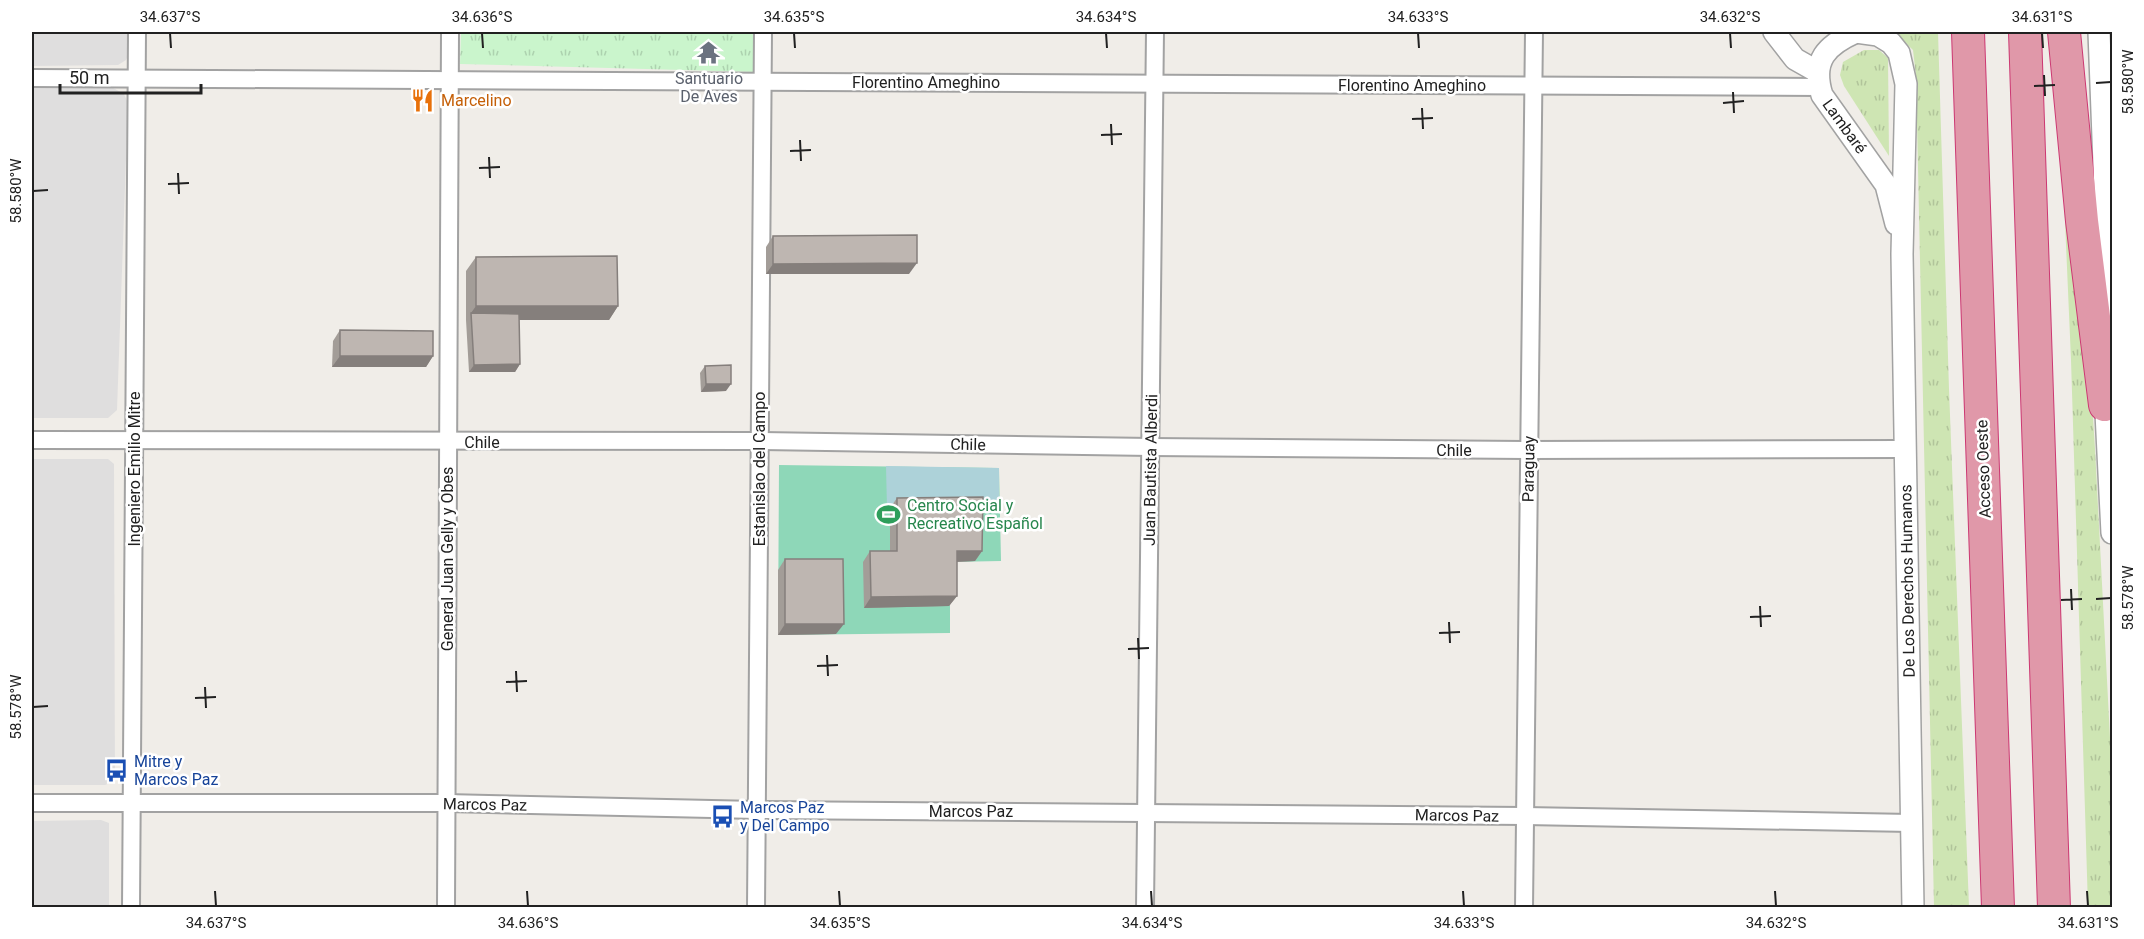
<svg xmlns="http://www.w3.org/2000/svg" width="2144" height="939" font-family="Roboto,sans-serif">
<style>
.residential{fill:#dfdede}
.grass{fill:url(#grass-tufts)}
.park{fill:url(#park-tufts)}
.pitch{fill:#8ed7b8}
.water{fill:#add2d9}
.lines{fill:none;stroke-linecap:round;stroke-linejoin:round}
.minor-casing{stroke:#a2a2a2;stroke-width:20}
.tertiary-casing{stroke:#a2a2a2;stroke-width:24}
.motorway-casing{stroke:#cc3872;stroke-width:34}
.minor{stroke:#fff;stroke-width:16}
.tertiary{stroke:#fff;stroke-width:21}
.motorway{stroke:#e098a9;stroke-width:32}
.wall{fill:#a39d98}
.shaded-wall{fill:#857f7c}
.building{fill:#beb6b1;stroke:#857f7c;stroke-width:1.5}
.ticks{fill:none;stroke:#212121;stroke-width:2}
.labels{text-anchor:middle;stroke-width:5;stroke-linejoin:round;paint-order:stroke}
.worship-label{font-size:16px;fill:#5b616d;stroke:#fff}
.street-label{font-size:16px;fill:#212121;stroke:#fff}
.food-label{font-size:16px;fill:#c56008;stroke:#fff;text-anchor:start}
.leisure-label{font-size:16px;fill:#27864d;stroke:#fff;text-anchor:start}
.transit-label{font-size:16px;fill:#164399;stroke:#fff;text-anchor:start}
.neatline{fill:none;stroke:#212121;stroke-width:2}
.ticks-label{font-size:15px;text-anchor:middle;fill:#212121}
</style>
<defs>
<pattern id="grass-tufts" width="24" height="20" patternUnits="userSpaceOnUse" patternTransform="scale(1.5)"><rect width="24" height="20" fill="#cee5b3"/><path d="M3 7l-1-3M5 7V3M7 7l1-3M15 17l-1-3M17 17v-4M19 17l1-3" fill="none" stroke="#b1c49a"/></pattern>
<pattern id="park-tufts" width="24" height="20" patternUnits="userSpaceOnUse" patternTransform="scale(1.5)"><rect width="24" height="20" fill="#caf5cc"/><path d="M3 7l-1-3M5 7V3M7 7l1-3M15 17l-1-3M17 17v-4M19 17l1-3" fill="none" stroke="#add2af"/></pattern>
</defs>
<rect width="100%" height="100%" fill="#f0ede8"/>
<g class="residential">
<path d="M32,32H129L128,56L126,60L118,65L32,66Z"/>
<path d="M106,84L124,94L128,103L117,410L108,418H32V86Z"/>
<path d="M32,459H108L114,464L115,781L105,785H32Z"/>
<path d="M101,820L109,823V907H32V821Z"/>
</g>
<g class="grass">
<path d="M1894,32H1938L1949,389L1969,907H1934L1916,76L1913,50Z"/>
<path d="M1864,50H1879L1888,58L1889,156L1844,86L1840,75L1843,62Z"/>
<path d="M2059,83L2086,308L2095,449L2112,776L2111,907H2088L2071,360Z"/>
</g>
<path class="park" d="M461,32H756V72L460,64Z"/>
<path class="pitch" d="M779,465L999,468L1001,561L950,562V633L778,635Z"/>
<path class="water" d="M886,466L999,468V508H887Z"/>
<g class="lines">
<defs>
<g id="minor">
<path d="M32,78L1820,87"/>
<path d="M32,440L760,441L1151,447L1528,450L1905,449"/>
<path d="M32,803H446L757,810L1525,816L1911,823"/>
<path d="M131,908L137,32"/>
<path d="M446,908L450,32"/>
<path d="M756,908L763,32"/>
<path d="M1145,908L1155,32"/>
<path d="M1524,908L1534,32"/>
</g>
<g id="tertiary">
<path d="M1774,32L1795,59L1818,72"/>
<path d="M1856,32L1878,35L1891,43L1899,53L1906,84L1902,254L1913,908"/>
<path d="M1856,32C1827,45 1811,60 1822,95L1886,185L1896,224"/>
<path d="M2099,32L2106,217V317"/>
<path d="M2105,393L2112,533"/>
</g>
<g id="motorway">
<path d="M1968,32L1998,908"/>
<path d="M2025,32L2054,908"/>
<path d="M2064,32L2082,221L2105,405"/>
</g>
</defs>
<use href="#minor" class="minor-casing"/>
<use href="#tertiary" class="tertiary-casing"/>
<use href="#motorway" class="motorway-casing"/>
<use href="#minor" class="minor"/>
<use href="#tertiary" class="tertiary"/>
<use href="#motorway" class="motorway"/>
</g>
<g class="wall">
<path d="M773,236L909,274H766V247Z"/>
<path d="M476,257L618,306L609,320H519L520,364L515,372H469L466,320V271Z"/>
<path d="M340,330L433,356L426,367H332L333,341Z"/>
<path d="M705,366L726,391L701,392L700,373Z"/>
<path d="M897,498L982,551L975,561L957,562V596L949,606L864,608L863,562L870,551H890V508Z"/>
<path d="M785,559L836,634L778,635V570Z"/>
</g>
<g class="shaded-wall">
<path d="M917,263L909,274H766L773,264Z"/>
<path d="M476,306H618L609,320H472L471,313L466,320Z"/>
<path d="M340,356H433L426,367H332Z"/>
<path d="M520,364L515,372H469L474,365Z"/>
<path d="M706,384H731L726,391L701,392Z"/>
<path d="M957,551H982L975,561L950,562Z"/>
<path d="M957,596L949,606L864,608L871,597Z"/>
<path d="M785,624H844L836,634L778,635Z"/>
</g>
<g class="building">
<path d="M917,235V263L773,264V236Z"/>
<path d="M617,256L618,306H476V257Z"/>
<path d="M471,313L519,314L520,364L474,365Z"/>
<path d="M340,330L433,331V356H340Z"/>
<path d="M731,365V384H706L705,366Z"/>
<path d="M983,497L982,551H957V596L871,597L870,551H897V498Z"/>
<path d="M785,559H843L844,624H785Z"/>
</g>
<path class="ticks" d="M170,33L171,48M482,33L483,48M794,33L795,48M1106,33L1107,48M1418,33L1419,48M1730,33L1731,48M2042,33L2043,48M2044,75L2045,96M2096,83L2111,82M2034,86L2055,85M1733,92L1734,113M1723,103L1744,101M1422,108L1423,129M1412,119L1433,118M1111,124L1112,145M1101,135L1122,134M800,140L801,161M790,151L811,150M489,157L490,178M479,168L500,167M178,173L179,194M168,184L189,183M33,191L48,190M2071,589L2072,610M2096,599L2111,598M2061,600L2082,599M1760,606L1761,627M1750,617L1771,616M1449,622L1450,643M1439,633L1460,632M1138,638L1139,659M1128,649L1149,648M827,655L828,676M817,666L838,665M516,671L517,692M506,682L527,681M205,687L206,708M195,698L216,697M33,707L48,706M215,891L216,906M527,891L528,906M839,891L840,906M1151,891L1152,906M1463,891L1464,906M1775,891L1776,906M2087,891L2088,906"/>
<defs>
<symbol id="temple-bare" viewBox="-9 -9 18 18"><path d="M0-6L5-2H3V0L6.5 2.5H4V6H1.5V3h-3V6H-4V2.5H-6.5L-3 0V-2H-5Z" fill="#6b7280" stroke="#fff" stroke-width="2.5" paint-order="stroke"/></symbol>
<symbol id="restaurant-bare" viewBox="-9 -9 18 18"><path d="M-5-6h1v4h1v-4h1v4h1v-4h1v5L-1.5 .5V6h-2V.5L-5-1ZM5-6V6H3V1.5H1.5Q1.5-4 5-6Z" fill="#e8710a" stroke="#fff" stroke-width="2.5" paint-order="stroke"/></symbol>
<symbol id="stadium-bare" viewBox="-9 -9 18 18"><path d="M0-5a6.5 5 0 1 0 0 10a6.5 5 0 1 0 0-10ZM-3.5-1.8h7v3.6h-7Z" fill="#2e9e5b" stroke="#fff" stroke-width="2.5" paint-order="stroke"/></symbol>
<symbol id="bus-bare" viewBox="-9 -9 18 18"><path d="M-5-6H5V4H4V6H2V4H-2V6H-4V4H-5ZM-3.5-4V0h7V-4ZM-3.5 1.2v1.5H-2V1.2ZM2 1.2v1.5H3.5V1.2Z" fill="#1a4fb4" stroke="#fff" stroke-width="2.5" paint-order="stroke"/></symbol>
</defs>
<g fill-rule="evenodd">
<use href="#temple-bare" x="692" y="36" width="33" height="33"/>
<use href="#restaurant-bare" x="406" y="84" width="33" height="33"/>
<use href="#stadium-bare" x="872" y="498" width="33" height="33"/>
<use href="#bus-bare" x="100" y="754" width="33" height="33"/>
<use href="#bus-bare" x="706" y="800" width="33" height="33"/>
</g>
<g class="labels">
<g class="worship-label">
<text x="709" y="84">Santuario<tspan x="709" dy="18">De Aves</tspan></text>
</g>
<g class="street-label">
<text x="926" y="88">Florentino Ameghino</text>
<text x="1412" y="91">Florentino Ameghino</text>
<text transform="translate(1845 126) rotate(54)" y="6">Lambaré</text>
<text x="482" y="448">Chile</text>
<text transform="translate(968 444) rotate(1)" y="6">Chile</text>
<text x="1454" y="456">Chile</text>
<text transform="translate(134 469) rotate(-90)" y="6">Ingeniero Emilio Mitre</text>
<text transform="translate(759 469) rotate(-90)" y="6">Estanislao del Campo</text>
<text transform="translate(1528 469) rotate(-89)" y="6">Paraguay</text>
<text transform="translate(1983 469) rotate(-92)" y="6">Acceso Oeste</text>
<text transform="translate(1150 470) rotate(-89)" y="6">Juan Bautista Alberdi</text>
<text transform="translate(447 559) rotate(-90)" y="6">General Juan Gelly y Obes</text>
<text transform="translate(1907 581) rotate(-91)" y="6">De Los Derechos Humanos</text>
<text transform="translate(485 804) rotate(1)" y="6">Marcos Paz</text>
<text x="971" y="817">Marcos Paz</text>
<text transform="translate(1457 815) rotate(1)" y="6">Marcos Paz</text>
</g>
<g class="food-label">
<text x="441" y="106">Marcelino</text>
</g>
<g class="leisure-label">
<text x="907" y="511">Centro Social y<tspan x="907" dy="18">Recreativo Español</tspan></text>
</g>
<g class="transit-label">
<text x="134" y="767">Mitre y<tspan x="134" dy="18">Marcos Paz</tspan></text>
<text x="740" y="813">Marcos Paz<tspan x="740" dy="18">y Del Campo</tspan></text>
</g>
</g>
<rect width="2144" height="939" fill="none" stroke="#ffffff" stroke-width="66"/>
<path d="M60 84v9h141v-9" fill="none" stroke="#212121" stroke-width="3"/>
<text x="69" y="84" font-size="18" fill="#212121" stroke="#ffffff" stroke-width="4.5" paint-order="stroke">50 m</text>
<rect x="33" y="33" width="2078" height="873" class="neatline"/>
<g class="ticks-label">
<text x="170" y="22">34.637°S</text>
<text x="482" y="22">34.636°S</text>
<text x="794" y="22">34.635°S</text>
<text x="1106" y="22">34.634°S</text>
<text x="1418" y="22">34.633°S</text>
<text x="1730" y="22">34.632°S</text>
<text x="2042" y="22">34.631°S</text>
<text transform="translate(2128 82) rotate(-90)" y="5">58.580°W</text>
<text transform="translate(16 191) rotate(-90)" y="5">58.580°W</text>
<text transform="translate(2128 598) rotate(-90)" y="5">58.578°W</text>
<text transform="translate(16 707) rotate(-90)" y="5">58.578°W</text>
<text x="216" y="928">34.637°S</text>
<text x="528" y="928">34.636°S</text>
<text x="840" y="928">34.635°S</text>
<text x="1152" y="928">34.634°S</text>
<text x="1464" y="928">34.633°S</text>
<text x="1776" y="928">34.632°S</text>
<text x="2088" y="928">34.631°S</text>
</g>
</svg>
